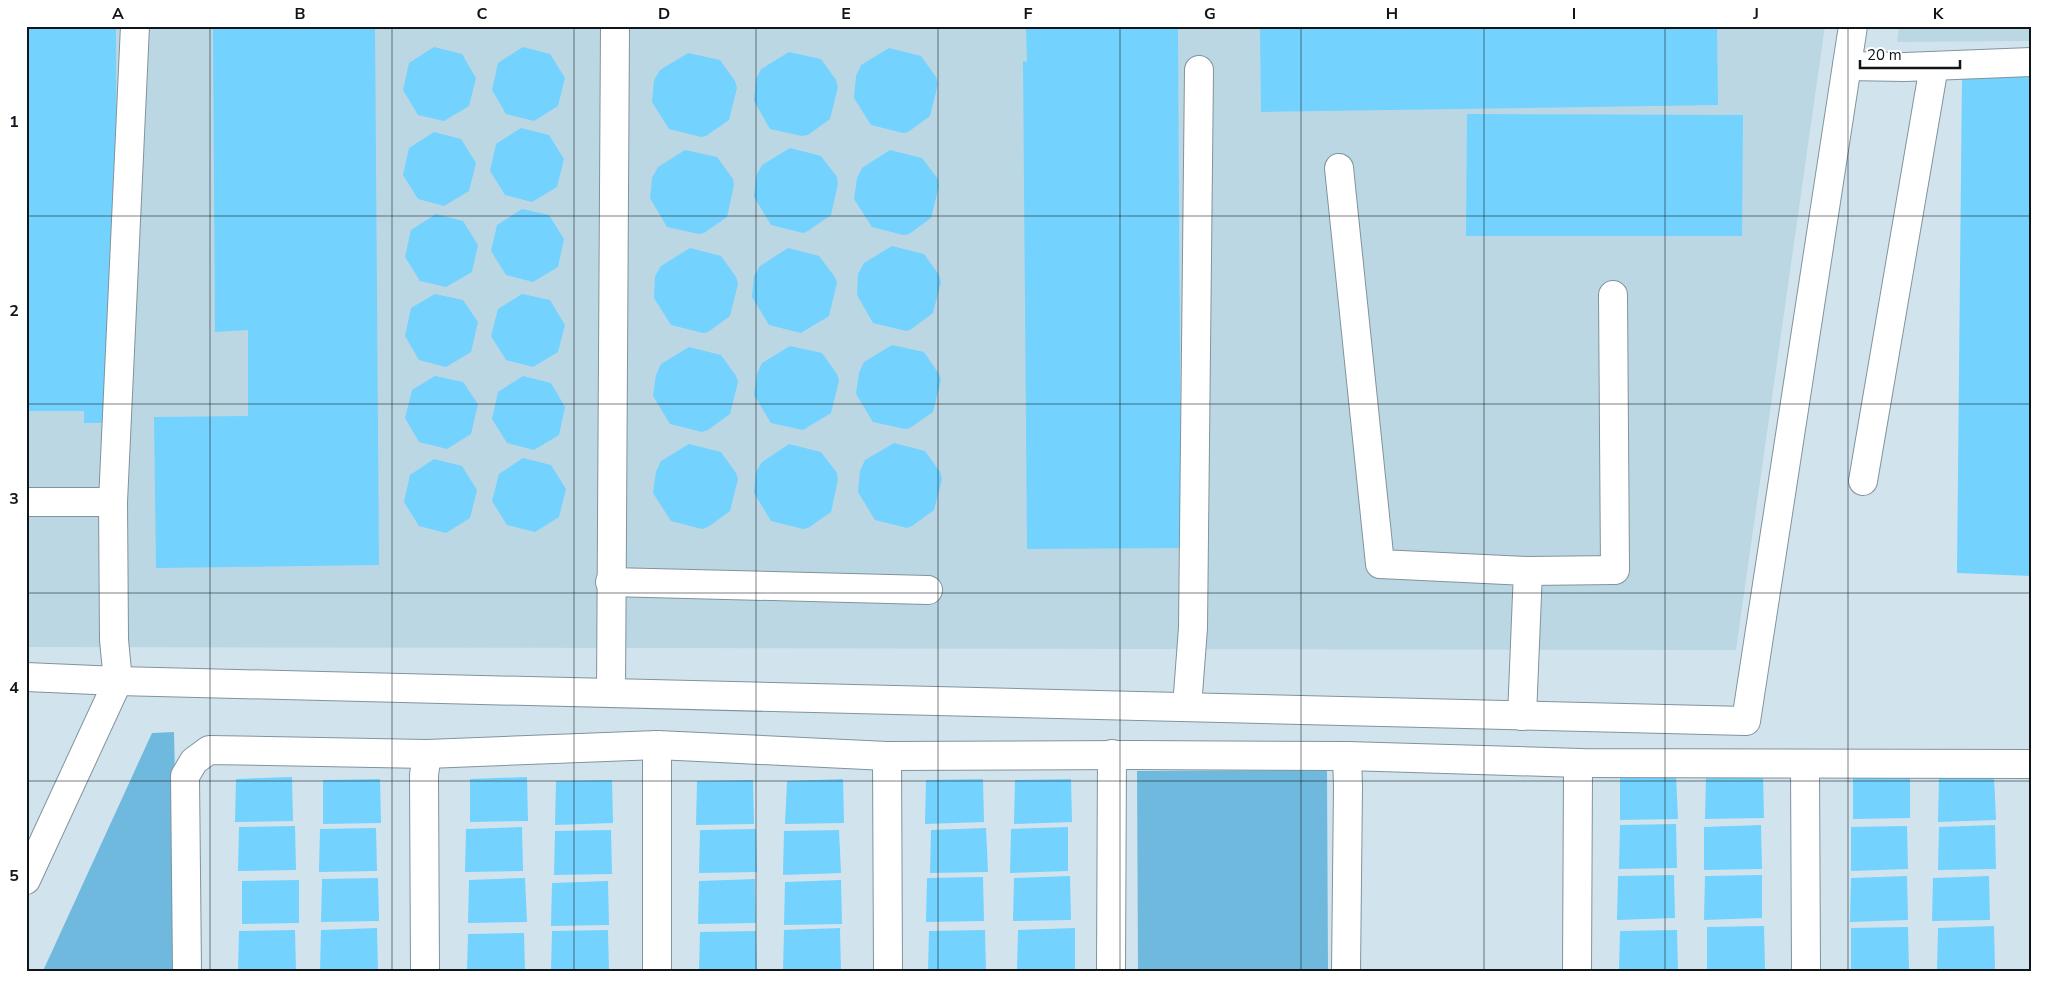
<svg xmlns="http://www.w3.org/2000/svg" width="2057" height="997" font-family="'Nunito Sans',sans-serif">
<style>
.built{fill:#bcd7e4}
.green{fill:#6eb9dd}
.building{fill:#73d2fe}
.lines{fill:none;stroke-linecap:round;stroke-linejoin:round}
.minor-casing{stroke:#81939c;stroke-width:30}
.minor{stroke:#fff;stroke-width:28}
.grid{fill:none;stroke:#0f1519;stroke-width:1;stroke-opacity:0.55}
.neatline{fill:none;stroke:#0f1519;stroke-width:2}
.grid-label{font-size:16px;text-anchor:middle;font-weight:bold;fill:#0f1519}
</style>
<rect width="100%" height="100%" fill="#d1e4ee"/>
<g class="built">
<path d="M26,26H1825L1736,650L26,647Z"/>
<path d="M1899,26H2031V41L1897,42Z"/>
</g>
<g class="green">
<path d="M174,732L179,971H43L152,733Z"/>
<path d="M1327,770L1328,971H1138L1137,771Z"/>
</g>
<g class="building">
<path d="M26,26H116L117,423H84V411H26Z"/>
<path d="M213,26H375L379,565L156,568L154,417L248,416V330L215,332Z"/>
<path d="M1026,26H1178L1181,548L1027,549L1023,61L1027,62Z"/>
<path d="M1260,26H1717L1718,105L1261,112Z"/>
<path d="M434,47L462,54L476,78L469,106L444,121L418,115L403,90L409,63Z"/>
<path d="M523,47L550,54L565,78L558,106L534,121L506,114L492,90L498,63Z"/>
<path d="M889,48L921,56L936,77L938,84L930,116L908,132L903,133L871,125L854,98L856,76L861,65Z"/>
<path d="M789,52L821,59L836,80L838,87L830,119L808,135L802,136L770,129L754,101L756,79L761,69Z"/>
<path d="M688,53L720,60L735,81L737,88L729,120L706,136L701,137L669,129L652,102L654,80L660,70Z"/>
<path d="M2031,71V576L1957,573L1962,72Z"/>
<path d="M1467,114L1743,115L1742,236H1466Z"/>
<path d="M521,128L549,135L564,159L557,187L532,202L505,195L490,171L496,144Z"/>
<path d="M434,132L461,139L476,163L469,191L444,206L418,199L403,175L409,148Z"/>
<path d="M790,148L821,156L837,177L838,184L831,215L808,231L803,233L771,225L754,197L756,176L762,165Z"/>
<path d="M685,150L717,157L733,179L734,185L727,217L704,233L699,234L667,227L650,198L652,178L658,167Z"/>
<path d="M890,150L922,158L938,179L939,186L931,218L909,234L903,235L872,227L854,199L857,178L862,168Z"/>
<path d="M522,209L549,215L564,239L558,267L533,282L506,275L491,251L497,225Z"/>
<path d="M436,214L463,221L478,245L472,272L446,287L420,281L405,257L411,230Z"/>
<path d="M892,246L924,254L939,275L941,282L933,313L910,330L906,331L873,323L857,295L858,274L864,263Z"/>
<path d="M690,248L721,256L736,277L738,284L730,316L708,332L703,333L671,325L654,298L655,276L661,266Z"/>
<path d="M788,248L819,256L835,277L837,283L829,316L801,333L769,325L752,297L754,276L760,266Z"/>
<path d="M435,294L463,300L478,322L471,352L446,367L419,360L405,336L411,308Z"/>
<path d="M522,294L550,300L565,325L558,352L533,367L506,360L491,336L498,309Z"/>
<path d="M892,345L924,352L939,374L941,380L933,412L910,428L905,429L873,422L856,394L859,373L864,362Z"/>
<path d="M790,346L822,353L837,374L839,381L831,413L803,430L771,423L754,395L757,374L762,363Z"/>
<path d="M689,347L721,355L736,376L738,382L730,414L708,430L702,432L670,424L653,396L656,375L661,364Z"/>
<path d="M435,376L463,382L478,404L471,434L447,449L419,442L405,418L412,390Z"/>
<path d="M523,376L551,383L565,407L559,435L534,450L507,443L492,419L498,392Z"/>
<path d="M894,443L925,451L940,472L942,479L934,510L912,526L907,528L875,520L858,492L860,471L865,460Z"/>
<path d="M689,444L721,452L736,473L738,479L730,511L708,527L702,529L671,521L653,493L656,472L661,461Z"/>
<path d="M789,444L821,452L837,473L838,480L831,512L808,528L803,529L771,521L754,493L756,472L762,462Z"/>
<path d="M523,458L551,465L566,489L559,517L535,532L507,525L492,501L499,474Z"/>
<path d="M434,459L462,466L477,490L470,518L446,533L419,526L404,502L410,475Z"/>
<path d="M1763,774L1764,818L1705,819L1706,776Z"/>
<path d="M1676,775L1678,819L1620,820V777Z"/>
<path d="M1910,775V818L1853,819V776Z"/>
<path d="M292,777L293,821L235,822L236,779Z"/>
<path d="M527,777L528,821L470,822V779Z"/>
<path d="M1994,777L1996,820L1938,822L1939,778Z"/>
<path d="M380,779L381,823L323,824V780Z"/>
<path d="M843,779L844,823L785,824L787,781Z"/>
<path d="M983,779L984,822L925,824L926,780Z"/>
<path d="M1071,779L1072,822L1014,824L1015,780Z"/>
<path d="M612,780L613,823L555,825L556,781Z"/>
<path d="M753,780L754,824L696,825L697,781Z"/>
<path d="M1676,824L1677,868L1619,869L1620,825Z"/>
<path d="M1761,825L1762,869L1704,870V827Z"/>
<path d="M1995,825L1996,869L1938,870L1939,827Z"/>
<path d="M295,826L296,870L238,871L239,827Z"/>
<path d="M1907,826L1908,869L1851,871V827Z"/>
<path d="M522,827L523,871L465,872L466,829Z"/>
<path d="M1068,827V871L1010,873L1011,829Z"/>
<path d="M376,828L377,871L319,872L320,829Z"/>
<path d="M986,828L988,872L930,873L931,830Z"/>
<path d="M756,829L757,872L699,873L700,830Z"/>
<path d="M611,830L612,874L554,875L555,831Z"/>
<path d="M839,830L841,873L783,875L784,831Z"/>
<path d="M1674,875L1675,918L1617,920L1618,876Z"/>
<path d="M1762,875V918L1704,920L1705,876Z"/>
<path d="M1070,876L1071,920L1013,921L1014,878Z"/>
<path d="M1907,876L1908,920L1850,922L1851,878Z"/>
<path d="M1989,876L1990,920L1932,921L1933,878Z"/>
<path d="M983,877L984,921L926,922L927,878Z"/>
<path d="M378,878L379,921L321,922L322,879Z"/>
<path d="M525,878L527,922L468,923L469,880Z"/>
<path d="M755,879L756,923L698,924L699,881Z"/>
<path d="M299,880V923L242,924V881Z"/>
<path d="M841,880L842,924L784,925L785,882Z"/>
<path d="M608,881L609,925L551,926L552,883Z"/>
<path d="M1764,926L1765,969L1707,970V927Z"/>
<path d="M1994,926L1995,970L1937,971L1938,928Z"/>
<path d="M1908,927L1909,971H1851V928Z"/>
<path d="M377,928L378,971H320L321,930Z"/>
<path d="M840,928L841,971H783L784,930Z"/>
<path d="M1075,928V971H1017L1018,930Z"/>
<path d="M295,930L296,971H238L239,931Z"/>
<path d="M608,930L609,971H551L552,931Z"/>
<path d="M985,930L986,971H928L929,931Z"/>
<path d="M1677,930L1678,971H1619L1620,931Z"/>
<path d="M756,931L757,971H699L700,932Z"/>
<path d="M524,933L525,971H467L468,934Z"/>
</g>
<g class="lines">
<defs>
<g id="minor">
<path d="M1847,66L1905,67L2031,62"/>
<path d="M1339,168L1380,564L1528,571L1522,716"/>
<path d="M1863,481L1934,66"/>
<path d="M26,502H113"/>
<path d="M1528,571L1615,570L1613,295"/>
<path d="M610,582L928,590"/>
<path d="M26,677L118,681L1746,721L1853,26"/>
<path d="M611,693L615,26"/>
<path d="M1187,707L1193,628L1199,70"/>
<path d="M887,756L888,971"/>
<path d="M1805,765L1806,971"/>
<path d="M26,880L118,681L114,640L113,502L135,26"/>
<path d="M187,971L185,776L194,761L209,750L427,754L657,745L887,756L1132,755L1347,756L1580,763L2031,764"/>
<path d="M425,971L424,775L427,754"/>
<path d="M657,971V745"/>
<path d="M1111,971L1112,754"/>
<path d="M1346,971L1348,787L1347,756"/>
<path d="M1577,971L1578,770L1580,763"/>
</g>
</defs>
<use href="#minor" class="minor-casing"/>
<use href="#minor" class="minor"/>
</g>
<path class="grid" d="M210,26V971M392,26V971M574,26V971M756,26V971M938,26V971M1120,26V971M1301,26V971M1484,26V971M1665,26V971M1848,26V971M26,216H2031M26,404H2031M26,593H2031M26,781H2031"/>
<rect width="2057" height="997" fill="none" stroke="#ffffff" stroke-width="55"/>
<path d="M1860 60v8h100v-8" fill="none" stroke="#0f1519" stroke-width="2.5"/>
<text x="1867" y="60" font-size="15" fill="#0f1519" stroke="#ffffff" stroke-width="4" paint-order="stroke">20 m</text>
<rect x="28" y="28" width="2002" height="942" class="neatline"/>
<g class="grid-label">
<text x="118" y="19">A</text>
<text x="300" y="19">B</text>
<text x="482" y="19">C</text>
<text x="664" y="19">D</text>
<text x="846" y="19">E</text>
<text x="1028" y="19">F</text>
<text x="1210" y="19">G</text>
<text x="1392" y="19">H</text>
<text x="1574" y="19">I</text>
<text x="1756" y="19">J</text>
<text x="1938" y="19">K</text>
<text x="14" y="127">1</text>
<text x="14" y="316">2</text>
<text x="14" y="504">3</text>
<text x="14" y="693">4</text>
<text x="14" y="881">5</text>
</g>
</svg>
